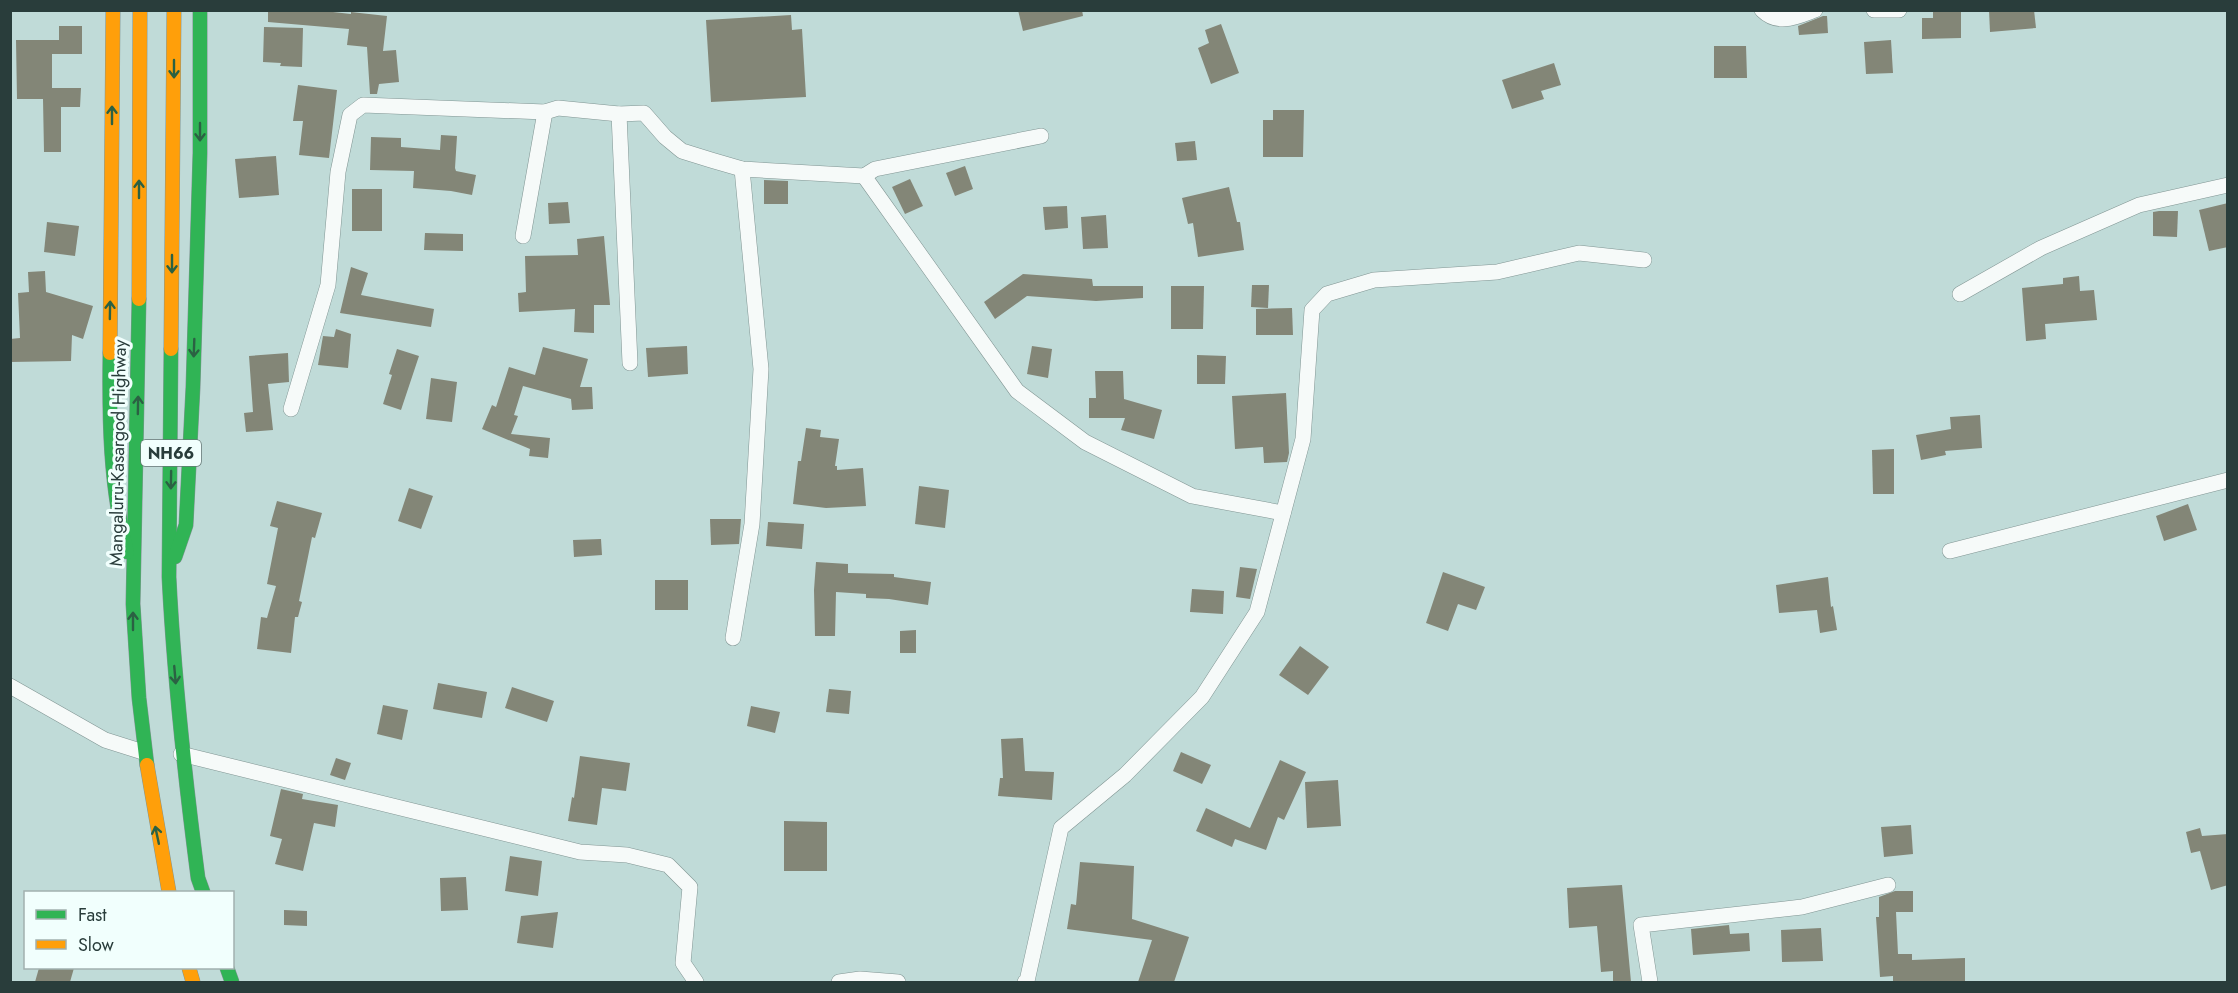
<svg xmlns="http://www.w3.org/2000/svg" width="2238" height="993" font-family="Jost,sans-serif">
<style>
.building{fill:#838677}
.lines{fill:none;stroke-linecap:round;stroke-linejoin:round}
.street-casing{stroke:#809593;stroke-width:16}
.fast-casing{stroke:#809593;stroke-width:15}
.slow-casing{stroke:#809593;stroke-width:15}
.street{stroke:#f6faf9;stroke-width:15}
.fast{stroke:#30b455;stroke-width:14}
.slow{stroke:#ff9f0a;stroke-width:14}
.oneway{stroke:#2b6143}
.labels{text-anchor:middle;stroke-width:6;stroke-linejoin:round;paint-order:stroke}
.shield{fill:#f1fffd;stroke:#657775;stroke-width:1.5}
.shield-label{font-size:16px;font-weight:bold;fill:#293d3b}
.street-label{font-size:18px;fill:#293d3b;stroke:#f1fffd}
</style>
<rect width="100%" height="100%" fill="#c0dbd8"/>
<g class="building">
<path d="M268,10H315L351,14V12L387,16L383,51L396,50L399,82L379,84L377,94H370L367,47L347,45L349,29L268,22Z"/>
<path d="M1018,10H1082L1083,16L1023,31Z"/>
<path d="M1933,10H1961V38L1922,39V18H1933Z"/>
<path d="M1989,10H2034L2036,28L1990,32Z"/>
<path d="M791,15L792,30L802,29L806,97L711,102L706,20Z"/>
<path d="M1823,16H1827L1828,33L1799,35L1798,26Z"/>
<path d="M1221,24L1239,73L1211,84L1198,48L1209,43L1205,30Z"/>
<path d="M59,26H82V54H52V88H81L80,107H61V152H44L43,99H17L16,40H59Z"/>
<path d="M264,27L303,28L302,67L280,66L281,63L263,62Z"/>
<path d="M1891,40L1893,73L1866,74L1864,42Z"/>
<path d="M1714,46H1746L1747,78H1714Z"/>
<path d="M1554,63L1561,85L1541,91L1544,99L1512,109L1502,80Z"/>
<path d="M298,85L337,90L329,158L299,155L303,121H293Z"/>
<path d="M1273,110H1304L1303,157H1263V120H1273Z"/>
<path d="M441,135L457,136L455,168L456,171L476,175L472,195L451,191L413,188L414,171L370,170L371,137L401,138V147L440,150Z"/>
<path d="M1195,141L1197,160L1177,161L1175,143Z"/>
<path d="M276,156L279,195L239,198L235,159Z"/>
<path d="M965,166L973,189L955,196L946,173Z"/>
<path d="M910,179L923,206L905,214L892,187Z"/>
<path d="M764,180L788,181V204H764Z"/>
<path d="M1229,187L1237,222H1240L1244,250L1198,257L1193,223L1188,224L1182,198Z"/>
<rect x="352" y="189" width="30" height="42"/>
<path d="M568,202L570,223L549,224L548,203Z"/>
<path d="M2228,203V247L2209,251L2199,210Z"/>
<path d="M1067,206L1068,228L1045,230L1043,207Z"/>
<path d="M2159,211H2178L2177,237L2153,236V212Z"/>
<path d="M1106,215L1108,248L1083,249L1081,217Z"/>
<path d="M47,222L79,226L75,256L44,252Z"/>
<path d="M425,233L463,234V251L424,250Z"/>
<path d="M604,236L610,305H594V333L574,332L575,309L519,312L518,293L526,292L525,256L578,255L577,239Z"/>
<path d="M351,267L368,273L361,295L434,309L431,327L340,313Z"/>
<path d="M45,271L46,292L93,306L83,339L72,335L71,361L10,362V339L20,338L18,293L29,292L28,272Z"/>
<path d="M1023,274L1092,279L1093,286H1143V298L1096,301L1027,296L995,319L984,302Z"/>
<path d="M2079,276L2080,291L2094,290L2097,320L2045,324L2046,339L2026,341L2022,288L2063,284V278Z"/>
<path d="M1252,285H1269L1268,308L1251,307Z"/>
<path d="M1171,286H1204L1203,329H1171Z"/>
<path d="M1292,308L1293,335H1256V309Z"/>
<path d="M336,329L351,334L348,368L318,365L323,336L334,337Z"/>
<path d="M687,346L688,374L648,377L646,348Z"/>
<path d="M1032,346L1052,349L1048,378L1027,374Z"/>
<path d="M543,347L588,359L580,387H592L593,409L572,410L571,399L523,386L514,415L518,416L511,434L550,438L548,458L529,456L530,449L482,429L492,405L496,407L509,367L535,375Z"/>
<path d="M397,349L419,356L401,410L383,404L392,375L389,374Z"/>
<path d="M288,353L289,382L268,384L273,430L246,432L244,413L253,412L249,356Z"/>
<path d="M1197,355L1226,356L1225,384H1197Z"/>
<path d="M1095,371H1123L1124,399L1162,410L1154,439L1121,430L1125,418H1089V398H1096Z"/>
<path d="M431,378L457,382L452,422L426,419Z"/>
<path d="M1286,393L1289,453L1287,462L1264,463L1263,447L1235,449L1232,396Z"/>
<path d="M1980,415L1982,448L1945,451L1946,455L1921,460L1916,435L1951,429L1950,417Z"/>
<path d="M806,428L821,430L820,437L839,439L835,466H837V470L863,468L866,506L826,508L793,504L798,461H801Z"/>
<path d="M1894,449V494H1873L1872,450Z"/>
<path d="M919,486L949,490L945,528L915,524Z"/>
<path d="M409,488L433,496L421,529L398,521Z"/>
<path d="M277,501L322,513L315,538L312,537L299,601L302,602L298,617H295L291,653L257,649L261,617L267,618L276,586L267,584L278,528L270,526Z"/>
<path d="M2188,504L2197,530L2164,541L2156,516Z"/>
<path d="M710,519H741L739,544L711,545Z"/>
<path d="M768,522L804,524L802,549L766,546Z"/>
<path d="M601,539L602,555L574,557L573,540Z"/>
<path d="M816,562L848,564V573L894,574V577L931,582L928,605L889,599L866,598V594L836,592L835,636H815L814,590Z"/>
<path d="M1240,567L1257,569L1250,599L1236,597Z"/>
<path d="M1443,572L1485,587L1476,610L1458,604L1448,631L1426,623Z"/>
<path d="M1828,577L1831,607L1833,606L1837,630L1820,633L1817,610L1779,613L1776,585Z"/>
<rect x="655" y="580" width="33" height="30"/>
<path d="M1192,589L1224,591L1223,614L1190,612Z"/>
<path d="M916,630V653H900V631Z"/>
<path d="M1300,646L1329,667L1308,695L1279,675Z"/>
<path d="M438,683L487,692L482,718L433,709Z"/>
<path d="M512,687L554,701L547,722L505,708Z"/>
<path d="M829,689L851,691L849,714L826,712Z"/>
<path d="M383,705L408,710L402,740L377,734Z"/>
<path d="M751,706L780,712L775,733L747,726Z"/>
<path d="M1023,738L1025,771L1054,772L1052,800L998,796L1000,778H1003L1001,739Z"/>
<path d="M1181,752L1211,765L1202,784L1173,771Z"/>
<path d="M580,756L630,763L626,791L602,788L597,825L568,821L572,797L574,798Z"/>
<path d="M336,758L351,763L345,780L330,775Z"/>
<path d="M1280,760L1306,772L1284,820L1278,817L1266,850L1235,839L1232,847L1196,831L1206,808L1250,828Z"/>
<path d="M1338,780L1341,826L1307,828L1305,782Z"/>
<path d="M281,789L303,794L302,799L338,805L335,827L314,823L303,871L275,864L282,839L270,836Z"/>
<path d="M784,821L827,822V871H784Z"/>
<path d="M1911,825L1913,854L1884,857L1881,827Z"/>
<path d="M2200,828L2202,836L2228,834V885L2211,890L2200,851L2191,853L2186,832Z"/>
<path d="M510,856L542,861L538,896L505,891Z"/>
<path d="M1080,862L1134,866L1132,919L1189,937L1174,982H1138L1152,940L1067,929L1071,904L1076,905Z"/>
<path d="M466,877L468,910L441,911L440,878Z"/>
<path d="M1622,885L1631,982H1613V971L1601,972L1597,926L1569,928L1567,888Z"/>
<path d="M1895,891H1913V912H1896L1898,954H1912V960L1965,958V981L1893,982V976L1880,977L1876,917H1879V897Z"/>
<path d="M284,910L307,911V926L284,925Z"/>
<path d="M558,912L553,948L517,943L521,916Z"/>
<path d="M1729,925L1730,934L1749,933L1750,951L1693,955L1691,929Z"/>
<path d="M1821,928L1823,961L1782,962L1781,930Z"/>
<path d="M39,968H74L70,982H35Z"/>
</g>
<g class="lines">
<defs>
<g id="street">
<path d="M1762,10C1778,26 1796,17 1815,10"/>
<path d="M1874,10H1899"/>
<path d="M619,114L630,363"/>
<path d="M864,176L1017,391L1085,442L1192,496L1283,513"/>
<path d="M523,236L545,112"/>
<path d="M1960,294L2041,248L2139,205L2228,185"/>
<path d="M291,409L328,285L338,172L350,115L363,105L545,112L558,108L619,114L644,113L665,137L682,151L711,160L742,169L864,176L875,169L1041,136"/>
<path d="M1950,551L2228,480"/>
<path d="M733,638L752,524L761,369L742,169"/>
<path d="M10,686L105,740L143,752"/>
<path d="M181,754L580,852L627,855L668,865L690,887L683,963L696,982"/>
<path d="M839,982L860,979L898,982"/>
<path d="M1025,982L1027,981L1061,828L1125,775L1202,697L1257,612L1303,439L1312,310L1327,294L1374,280L1497,272L1579,253L1644,260"/>
<path d="M1650,982L1641,925L1802,907L1888,885"/>
</g>
<g id="fast">
<path d="M139,299L133,604L139,698L147,765"/>
<path d="M171,349L169,577C174,678 185,778 198,878L203,892"/>
<path d="M110,353C109,420 110,487 127,552"/>
<path d="M175,557L186,525L193,387L200,153V10"/>
<path d="M227,968L232,982"/>
</g>
<g id="slow">
<path d="M139,299L140,10"/>
<path d="M171,349L174,10"/>
<path d="M110,353L113,10"/>
<path d="M147,765L169,892"/>
<path d="M189,968L193,982"/>
</g>
</defs>
<use href="#street" class="street-casing"/>
<use href="#fast" class="fast-casing"/>
<use href="#slow" class="slow-casing"/>
<use href="#street" class="street"/>
<use href="#fast" class="fast"/>
<use href="#slow" class="slow"/>
</g>
<defs><path id="oneway-shaft" d="M-6 0H5M1.5-3L5.5 0L1.5 3" fill="none" stroke-width="1.6" stroke-linecap="round" stroke-linejoin="round" transform="scale(1.5)"/></defs>
<g class="oneway">
<use href="#oneway-shaft" transform="translate(174 69) rotate(90)"/>
<use href="#oneway-shaft" transform="translate(112 115) rotate(-90)"/>
<use href="#oneway-shaft" transform="translate(200 132) rotate(90)"/>
<use href="#oneway-shaft" transform="translate(139 189) rotate(-90)"/>
<use href="#oneway-shaft" transform="translate(172 264) rotate(90)"/>
<use href="#oneway-shaft" transform="translate(110 310) rotate(-89)"/>
<use href="#oneway-shaft" transform="translate(194 348) rotate(92)"/>
<use href="#oneway-shaft" transform="translate(138 405) rotate(-89)"/>
<use href="#oneway-shaft" transform="translate(171 480) rotate(91)"/>
<use href="#oneway-shaft" transform="translate(133 621) rotate(-90)"/>
<use href="#oneway-shaft" transform="translate(175 675) rotate(85)"/>
<use href="#oneway-shaft" transform="translate(157 835) rotate(-102)"/>
</g>
<g class="labels">
<rect class="shield" x="141" y="440" width="60" height="26" rx="4.5"/>
<g class="shield-label">
<text x="171" y="459">NH66</text>
</g>
<g class="street-label">
<text transform="translate(118 453) rotate(-89)" y="6">Mangaluru-Kasargod Highway</text>
</g>
</g>
<rect width="2238" height="993" fill="none" stroke="#293d3b" stroke-width="24"/>
<rect x="24" y="891" width="210" height="78" fill="#f1fffd" stroke="#a1b1af" stroke-width="1.5"/>
<rect x="36" y="910" width="30" height="9" fill="#30b455" stroke="#a1b1af" stroke-width="1.5"/>
<text x="78" y="921" font-size="18" fill="#293d3b">Fast</text>
<rect x="36" y="940" width="30" height="9" fill="#ff9f0a" stroke="#a1b1af" stroke-width="1.5"/>
<text x="78" y="951" font-size="18" fill="#293d3b">Slow</text>
</svg>
